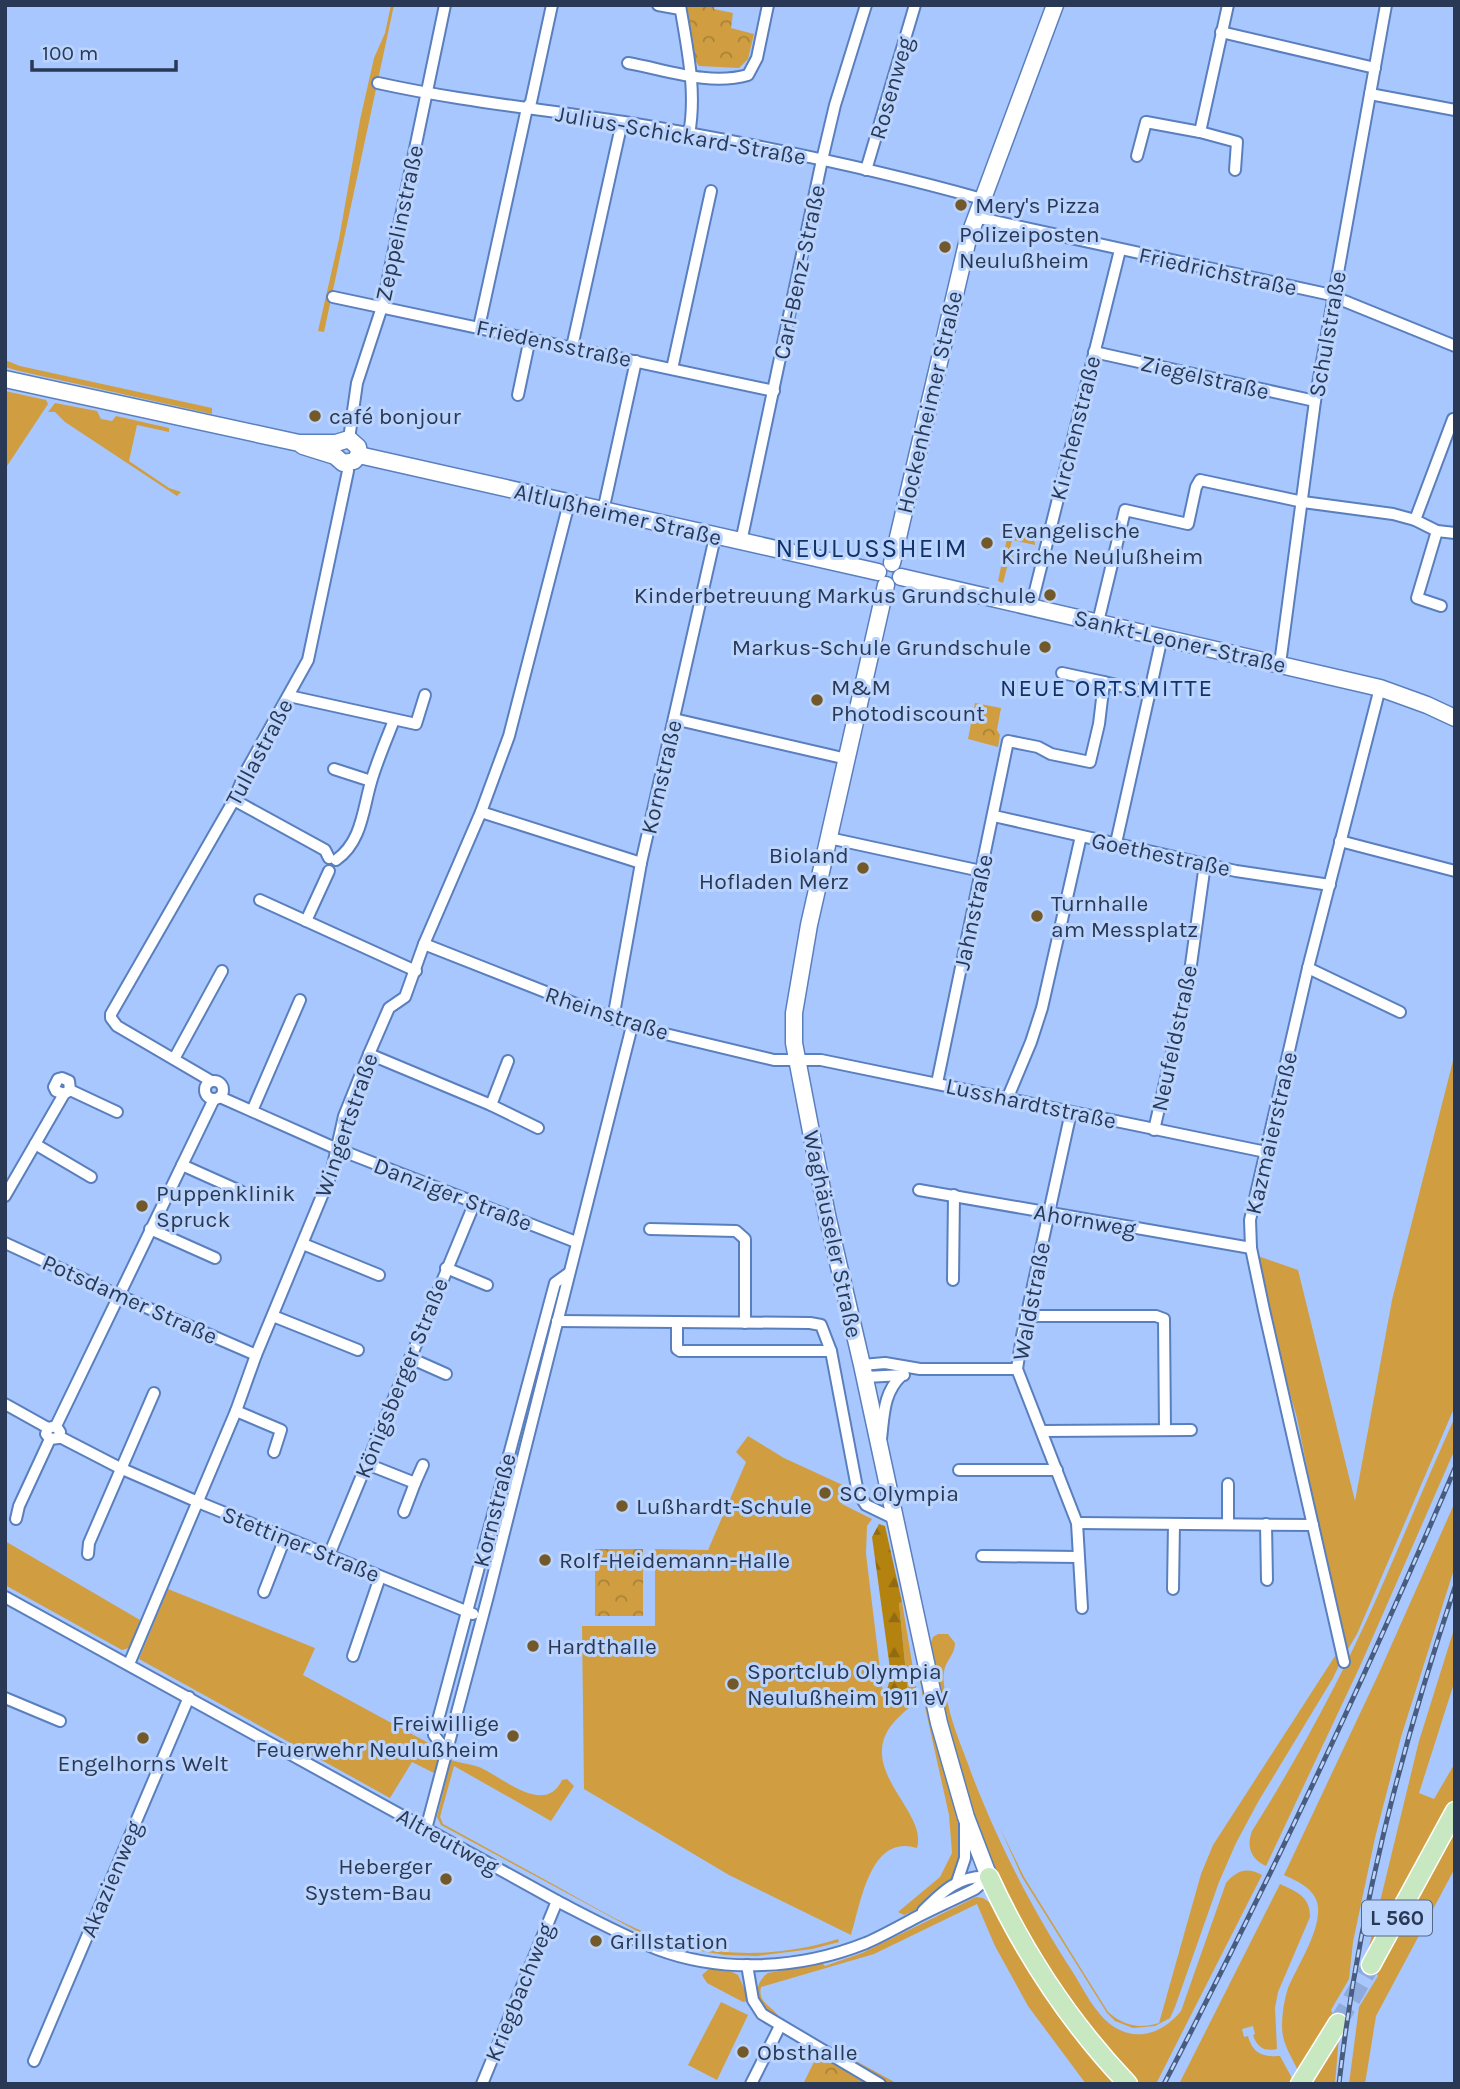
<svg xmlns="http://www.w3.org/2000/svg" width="1460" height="2089" font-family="Karla,sans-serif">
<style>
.green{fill:#d09e40}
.forest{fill:url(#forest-firs)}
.park{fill:url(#park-crowns)}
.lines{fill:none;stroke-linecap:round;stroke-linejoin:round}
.primary-tunnel{stroke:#8eabdc;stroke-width:18;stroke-dasharray:18 9;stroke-linecap:butt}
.street-casing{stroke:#5a7fbe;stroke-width:14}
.secondary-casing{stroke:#5a7fbe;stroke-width:19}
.primary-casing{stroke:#fff;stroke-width:21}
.street{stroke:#fff;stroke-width:10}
.secondary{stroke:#fff;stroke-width:16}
.primary{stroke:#c7e8c1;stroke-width:18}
.rail-casing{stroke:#485c7f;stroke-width:5}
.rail{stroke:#bbd4fd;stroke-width:2.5;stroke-dasharray:8;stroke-linecap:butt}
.poi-dot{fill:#73592a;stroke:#bbd4fd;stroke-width:2.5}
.labels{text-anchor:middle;stroke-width:6;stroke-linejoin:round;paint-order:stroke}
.shield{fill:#bbd4fd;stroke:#556887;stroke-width:2}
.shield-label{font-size:21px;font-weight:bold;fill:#293955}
.street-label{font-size:23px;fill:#293955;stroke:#bbd4fd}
.poi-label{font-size:23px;fill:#293955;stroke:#bbd4fd;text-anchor:start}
.neighbourhood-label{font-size:24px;letter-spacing:2px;fill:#103169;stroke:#bbd4fd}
.quarter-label{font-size:26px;letter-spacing:2px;fill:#103169;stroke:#bbd4fd}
</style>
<defs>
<pattern id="forest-firs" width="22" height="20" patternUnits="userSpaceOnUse" patternTransform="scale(1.75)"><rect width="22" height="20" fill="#b4820f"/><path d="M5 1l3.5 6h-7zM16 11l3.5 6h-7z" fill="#926b11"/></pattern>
<pattern id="park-crowns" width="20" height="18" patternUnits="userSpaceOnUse" patternTransform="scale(1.75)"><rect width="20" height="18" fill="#d09e40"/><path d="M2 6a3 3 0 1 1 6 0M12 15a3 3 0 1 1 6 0" fill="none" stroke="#a98238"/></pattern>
</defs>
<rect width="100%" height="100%" fill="#a7c7fe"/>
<g class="green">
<path d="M391,5H394L324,332L318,331L339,239L360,120L374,58L385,33Z"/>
<path d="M5,360L20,366L212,408V414L19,371L5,367Z"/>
<path d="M5,391L46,400L48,404L5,469Z"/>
<path d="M55,403L97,411L101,419L112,421L116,416L169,428V432L137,425L129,461L169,488L181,492L177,496L65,422L55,412H48Z"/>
<path d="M1009,529L1034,535L1035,545L1012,540L1009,554L1013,555L1012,560H1009L1003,583L998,581Z"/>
<path d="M1455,1053V1406L1357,1634L1348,1649L1343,1648L1297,1418L1271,1327L1255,1255L1298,1270L1355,1501L1392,1300Z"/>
<path d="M1455,1417V1449L1361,1664L1266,1866C1251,1859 1246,1847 1252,1831C1299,1756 1342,1677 1378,1595C1404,1536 1428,1476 1455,1417Z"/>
<path d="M748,1436L784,1458L847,1487L842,1504L872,1519L867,1526L866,1554L884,1702L908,1694L899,1603L902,1602L918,1699C908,1710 891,1721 885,1736C868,1778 927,1814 917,1848C870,1833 861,1903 851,1935L729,1875L584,1789L582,1626H655V1549L708,1550L746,1462L736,1452Z"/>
<path d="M1455,1502V1566L1401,1737L1375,1838L1353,1942L1349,1979L1331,2010L1333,2014L1298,2071C1291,2055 1282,2044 1282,2026C1282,2014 1284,2000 1288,1988C1297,1966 1324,1926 1317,1902C1312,1887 1297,1881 1284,1875L1379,1673Z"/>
<path d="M5,1541L140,1620L129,1648L122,1650L5,1585Z"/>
<path d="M168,1589L315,1648L303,1675L434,1746L438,1755L436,1774L412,1762L390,1798L139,1659Z"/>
<path d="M1455,1626V1680L1419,1793L1434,1799L1455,1763V1798L1419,1866L1416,1865L1368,1951L1419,1741Z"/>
<path d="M912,1634L955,1801L962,1854L956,1875L949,1882L918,1909L904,1915L898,1912L940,1877L952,1853L949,1815L923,1698Z"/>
<path d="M938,1634H948L955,1643C955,1655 945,1661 944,1672C942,1681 946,1695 948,1704C953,1728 964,1752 972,1775C1000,1847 1032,1909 1074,1974C1085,1992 1097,2017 1116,2028C1140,2042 1165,2031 1181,2011L1226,1883C1237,1870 1247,1867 1262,1875L1156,2084H1139C1119,2061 1098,2039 1079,2015C1023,1942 980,1847 954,1757C944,1722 937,1684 929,1648L933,1637Z"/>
<path d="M1335,1656L1340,1657L1341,1661L1333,1678L1258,1802L1236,1843L1219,1882L1175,2007L1170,2018L1155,2026L1133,2028L1115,2021L1107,2013L1022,1877L1000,1828L1024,1877L1108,2012C1124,2026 1139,2029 1159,2023L1201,1874L1213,1845Z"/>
<path d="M451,1760C460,1763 470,1764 479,1767C501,1776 545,1817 562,1780L567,1779L574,1786L551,1821L454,1766L440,1817L443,1824C482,1845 521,1867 560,1888C585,1902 609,1916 635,1928C698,1958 772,1960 838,1939L839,1942L812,1949L757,1956L725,1955L688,1949L637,1931L441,1825L437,1817Z"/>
<path d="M1455,1823V1868L1376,2016L1365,2084H1349L1359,2007L1378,1976L1376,1973L1400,1932Z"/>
<path d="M1280,1884C1297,1892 1310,1896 1310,1917L1278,1992L1275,2008L1277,2049C1264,2052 1257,2047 1253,2035L1255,2034L1253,2026L1242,2029L1244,2037L1248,2036C1253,2054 1263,2057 1280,2056L1293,2080L1290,2084H1179Z"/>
<path d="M976,1897L983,1898L989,1902L1017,1949L1016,1951L1052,2004L1117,2084H1086L1028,2006L995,1946L977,1904L874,1954L761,1987C757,2004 774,2006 781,2020L898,2084H887C863,2070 839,2057 815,2043C799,2034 779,2025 766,2010C755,1998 754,1983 768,1973L822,1963L825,1966L862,1953Z"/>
<path d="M710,1968L728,1970L738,1975L750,2001L743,2002L707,1983L702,1975Z"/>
<path d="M721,2002L748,2015L717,2080L688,2065Z"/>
<path d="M1339,2036L1335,2084H1311Z"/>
</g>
<path class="forest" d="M879,1524L885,1526L902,1602L899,1603L908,1694L883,1703L891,1676L872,1537Z"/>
<g class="park">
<path d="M687,5H715L714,9L733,13L731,28L754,34L748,59L739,68L699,66L695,60Z"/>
<path d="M975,703L1001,708L997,730L1000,735L998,747L968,739Z"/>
<rect x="595" y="1549" width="48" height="67"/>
<path d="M818,2054L870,2084H803Z"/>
</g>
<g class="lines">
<path class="primary-tunnel" d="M1338,2023L1371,1965"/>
<defs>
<g id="street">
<path d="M658,5L680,9"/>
<path d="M680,5C687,48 697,91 689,134"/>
<path d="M1221,32L1375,68"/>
<path d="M628,63C667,70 709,86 748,75L757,58L768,5"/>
<path d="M378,83C459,101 542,109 624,122C744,142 865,166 982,199"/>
<path d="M1370,94L1455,110"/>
<path d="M1200,132L1228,5"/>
<path d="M1137,156L1146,122L1200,132L1237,142L1235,170"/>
<path d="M866,170L915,5"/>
<path d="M975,217L1327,294L1455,346"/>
<path d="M333,297L774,391"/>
<path d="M479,327L527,108L531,102L552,5"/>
<path d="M572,347L622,122"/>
<path d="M1094,352L1315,401"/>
<path d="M672,369L711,191"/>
<path d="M518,395L530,338"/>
<path d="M349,439L357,383L382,307L445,5"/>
<path d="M603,511L636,361"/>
<path d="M1415,520L1453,419"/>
<path d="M1437,531L1417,598L1441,606"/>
<path d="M741,542L822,160L835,105L866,5"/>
<path d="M1031,607L1120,250"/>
<path d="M1098,622L1125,510L1188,524L1196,487L1200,480L1303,502L1393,514L1415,520L1437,531L1455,533"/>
<path d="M1280,664L1315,401L1386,5"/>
<path d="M1062,673L1104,682"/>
<path d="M289,696L416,724L425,695"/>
<path d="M674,719L847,759"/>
<path d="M334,769L371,781"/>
<path d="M234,800L325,850L329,858"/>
<path d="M481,812L641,863"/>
<path d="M994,816L1236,871L1330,885"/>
<path d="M829,838L981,871"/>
<path d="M1340,841L1455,871"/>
<path d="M1116,843L1162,637"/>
<path d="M336,860C362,842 363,809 371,782C377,761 386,741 394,720"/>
<path d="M260,900L416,971"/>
<path d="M306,921L329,871"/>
<path d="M424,944L632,1026L774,1060H821L1266,1152"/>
<path d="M1308,968L1400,1012"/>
<path d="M613,1019L641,863L715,537"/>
<path d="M369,1054L491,1105L538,1128"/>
<path d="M174,1059L222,971"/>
<circle cx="214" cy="1090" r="9"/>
<path d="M211,1081L117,1026L111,1018V1014L234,800L245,773L308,660L348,471L347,464"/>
<path d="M937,1083L1008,741L1038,747L1051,754L1090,762L1099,724L1104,682L1150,693"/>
<path d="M70,1090L117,1112"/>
<path d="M220,1097L335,1148L576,1242"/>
<path d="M1008,1097L1031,1042L1042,1008L1081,836"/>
<path d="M491,1105L508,1061"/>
<path d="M252,1111L300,1000"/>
<path d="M1071,1112L1022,1336L1017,1369L1077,1523L1082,1608"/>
<path d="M1154,1130L1189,979L1205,864"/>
<path d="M35,1144L91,1177"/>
<path d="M182,1165L240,1191"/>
<path d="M919,1190L1251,1248"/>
<path d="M5,1196L64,1094L70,1090L69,1081L62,1078L58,1079L54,1087L56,1091L64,1094"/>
<path d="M150,1229L215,1258"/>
<path d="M650,1229L736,1231L745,1239V1323"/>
<path d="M5,1243L120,1296L256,1355"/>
<path d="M303,1244L379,1275"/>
<path d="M446,1268L487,1285"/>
<path d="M953,1280L954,1195"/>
<path d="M273,1316L358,1350"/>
<path d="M1026,1316H1156L1164,1319L1165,1430"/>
<path d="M557,1321L810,1323L821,1325L831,1351L858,1493L866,1505L895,1519"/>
<path d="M677,1323V1349L680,1351H831"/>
<path d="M410,1358L446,1374"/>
<path d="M862,1365L885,1363L920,1369H1017"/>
<path d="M865,1377L904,1375"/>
<path d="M5,1404L48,1428L56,1426L60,1432L59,1438L50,1439L46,1434L48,1428"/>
<path d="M236,1411L281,1430L274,1452"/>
<path d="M56,1426L214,1099"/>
<path d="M1043,1431L1191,1430"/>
<path d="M60,1437L120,1468L198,1502L473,1614"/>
<path d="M881,1439C884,1415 883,1393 902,1375"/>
<path d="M367,1464L415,1483L423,1465"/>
<path d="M959,1470H1057"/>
<path d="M1228,1484V1524"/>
<path d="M404,1512L415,1483"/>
<path d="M16,1519L19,1506L50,1439"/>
<path d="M1077,1523L1313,1525"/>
<path d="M1266,1524L1267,1580"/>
<path d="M88,1554L89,1543L154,1393"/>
<path d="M329,1555L475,1202"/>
<path d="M982,1556L1078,1557"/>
<path d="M1173,1589L1174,1524"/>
<path d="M264,1592L285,1538"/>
<path d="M5,1597L557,1901C590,1918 623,1936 657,1949C723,1974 801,1969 866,1943C882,1936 898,1927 913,1919C934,1908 955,1899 975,1889L989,1877"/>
<path d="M353,1656L380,1577"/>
<path d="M1344,1662L1264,1310L1251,1248L1250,1220L1308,968L1380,688"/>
<path d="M129,1664L236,1411L256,1355L331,1174L344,1116L369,1054L389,1008L405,997L424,944L481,812L509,736L569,503"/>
<path d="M5,1698L60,1721"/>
<path d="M447,1748L441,1744L434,1735L555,1283L569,1273"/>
<path d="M426,1829L488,1596L632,1026"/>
<path d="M957,1882L965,1858V1823"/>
<path d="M923,1911C943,1891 959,1875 989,1877"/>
<path d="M747,1965L753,2000L762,2014L880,2084"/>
<path d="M34,2061L189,1697"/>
<path d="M482,2084L557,1901"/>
<path d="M751,2084L780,2026"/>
</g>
<g id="secondary">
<path d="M5,379L299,443H336L349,439L358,447L359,455L354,461L343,463L335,456L303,446L299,443"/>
<path d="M359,455L878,572"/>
<path d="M892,563L968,239L1055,5"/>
<path d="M901,577L1380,688L1427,705L1455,718"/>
<path d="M886,585L809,925L794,1013V1043L827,1215L862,1365L939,1723L966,1817L989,1877"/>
</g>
<g id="primary">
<path d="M989,1877C1024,1953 1070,2023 1128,2084"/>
<path d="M1371,1965L1455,1811"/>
<path d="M1300,2084L1338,2023"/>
</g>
</defs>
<use href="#street" class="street-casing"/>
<use href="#secondary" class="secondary-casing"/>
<use href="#primary" class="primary-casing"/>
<use href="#street" class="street"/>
<use href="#secondary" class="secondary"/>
<use href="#primary" class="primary"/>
<defs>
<g id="rail">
<path d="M1164,2084C1269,1882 1366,1677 1455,1468"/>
<path d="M1339,2084C1358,1914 1401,1749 1455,1587"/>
</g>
</defs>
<use href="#rail" class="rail-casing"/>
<use href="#rail" class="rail"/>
</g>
<g class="poi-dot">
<circle cx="961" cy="205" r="7"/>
<circle cx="945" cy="247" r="7"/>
<circle cx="315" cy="416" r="7"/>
<circle cx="987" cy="543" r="7"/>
<circle cx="1050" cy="595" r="7"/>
<circle cx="1045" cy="647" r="7"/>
<circle cx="817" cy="700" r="7"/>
<circle cx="863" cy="868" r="7"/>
<circle cx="1037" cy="916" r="7"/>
<circle cx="142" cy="1206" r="7"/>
<circle cx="825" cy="1493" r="7"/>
<circle cx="622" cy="1506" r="7"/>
<circle cx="545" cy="1560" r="7"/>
<circle cx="533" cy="1646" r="7"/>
<circle cx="733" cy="1684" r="7"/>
<circle cx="513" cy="1736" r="7"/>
<circle cx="143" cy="1738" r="7"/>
<circle cx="446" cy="1879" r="7"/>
<circle cx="596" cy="1941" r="7"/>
<circle cx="743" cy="2052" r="7"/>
</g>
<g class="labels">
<rect class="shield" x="1362" y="1900.5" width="70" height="35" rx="5"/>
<g class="shield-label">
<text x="1397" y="1925">L 560</text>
</g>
<g class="street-label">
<text transform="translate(891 88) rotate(-74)" y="8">Rosenweg</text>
<text transform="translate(681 135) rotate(10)" y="8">Julius-Schickard-Straße</text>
<text transform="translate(399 223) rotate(-78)" y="8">Zeppelinstraße</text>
<text transform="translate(1218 271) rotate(12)" y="8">Friedrichstraße</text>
<text transform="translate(799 272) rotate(-78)" y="8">Carl-Benz-Straße</text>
<text transform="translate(1327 334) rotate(-80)" y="8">Schulstraße</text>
<text transform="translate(554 343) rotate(12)" y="8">Friedensstraße</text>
<text transform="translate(1205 377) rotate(13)" y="8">Ziegelstraße</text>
<text transform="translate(929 402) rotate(-77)" y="8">Hockenheimer Straße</text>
<text transform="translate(1075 428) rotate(-76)" y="8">Kirchenstraße</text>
<text transform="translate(618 514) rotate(13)" y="8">Altlußheimer Straße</text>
<text transform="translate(1180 641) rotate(13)" y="8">Sankt-Leoner-Straße</text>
<text transform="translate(259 752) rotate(-62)" y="8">Tullastraße</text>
<text transform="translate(661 777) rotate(-77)" y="8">Kornstraße</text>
<text transform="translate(1161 854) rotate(12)" y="8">Goethestraße</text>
<text transform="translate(973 912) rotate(-78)" y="8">Jahnstraße</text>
<text transform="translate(607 1013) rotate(18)" y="8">Rheinstraße</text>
<text transform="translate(1174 1038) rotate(-78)" y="8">Neufeldstraße</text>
<text transform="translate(1031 1103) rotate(12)" y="8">Lusshardtstraße</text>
<text transform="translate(346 1125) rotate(-71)" y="8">Wingertstraße</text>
<text transform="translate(1271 1133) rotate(-77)" y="8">Kazmaierstraße</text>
<text transform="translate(453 1194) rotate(21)" y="8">Danziger Straße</text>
<text transform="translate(1085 1220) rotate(10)" y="8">Ahornweg</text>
<text transform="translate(833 1234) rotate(78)" y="8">Waghäuseler Straße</text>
<text transform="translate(130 1299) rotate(24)" y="8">Potsdamer Straße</text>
<text transform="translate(1031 1301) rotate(-79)" y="8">Waldstraße</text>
<text transform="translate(401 1378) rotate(-68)" y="8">Königsberger Straße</text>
<text transform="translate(494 1510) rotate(-76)" y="8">Kornstraße</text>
<text transform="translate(301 1544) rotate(22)" y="8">Stettiner Straße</text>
<text transform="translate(448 1841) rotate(29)" y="8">Altreutweg</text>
<text transform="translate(111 1879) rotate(-67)" y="8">Akazienweg</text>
<text transform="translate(519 1992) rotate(-68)" y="8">Kriegbachweg</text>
</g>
<g class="poi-label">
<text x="975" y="213">Mery's Pizza</text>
<text x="959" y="242">Polizeiposten<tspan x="959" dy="26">Neulußheim</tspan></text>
<text x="329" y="424">café bonjour</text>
<text x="1001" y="538">Evangelische<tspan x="1001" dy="26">Kirche Neulußheim</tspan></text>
<text x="1036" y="603" text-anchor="end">Kinderbetreuung Markus Grundschule</text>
<text x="1031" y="655" text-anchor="end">Markus-Schule Grundschule</text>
<text x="831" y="695">M&amp;M<tspan x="831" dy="26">Photodiscount</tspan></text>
<text x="849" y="863" text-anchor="end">Bioland<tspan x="849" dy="26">Hofladen Merz</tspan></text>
<text x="1051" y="911">Turnhalle<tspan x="1051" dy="26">am Messplatz</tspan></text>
<text x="156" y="1201">Puppenklinik<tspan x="156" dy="26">Spruck</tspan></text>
<text x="839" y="1501">SC Olympia</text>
<text x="636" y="1514">Lußhardt-Schule</text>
<text x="559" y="1568">Rolf-Heidemann-Halle</text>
<text x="547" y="1654">Hardthalle</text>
<text x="747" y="1679">Sportclub Olympia<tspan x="747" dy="26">Neulußheim 1911 eV</tspan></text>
<text x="499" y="1731" text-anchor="end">Freiwillige<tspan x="499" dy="26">Feuerwehr Neulußheim</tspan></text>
<text x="143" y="1771" text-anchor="middle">Engelhorns Welt</text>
<text x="432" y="1874" text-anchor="end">Heberger<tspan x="432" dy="26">System-Bau</tspan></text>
<text x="610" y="1949">Grillstation</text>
<text x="757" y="2060">Obsthalle</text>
</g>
<g class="neighbourhood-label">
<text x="1107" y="696">NEUE ORTSMITTE</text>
</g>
<g class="quarter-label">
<text x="872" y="557">NEULUSSHEIM</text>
</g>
</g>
<rect width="1460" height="2089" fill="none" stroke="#293955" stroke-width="14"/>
<path d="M32 60v10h144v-10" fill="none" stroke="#293955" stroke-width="3.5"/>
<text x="42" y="60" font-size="21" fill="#293955" stroke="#bbd4fd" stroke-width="5" paint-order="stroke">100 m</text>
</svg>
